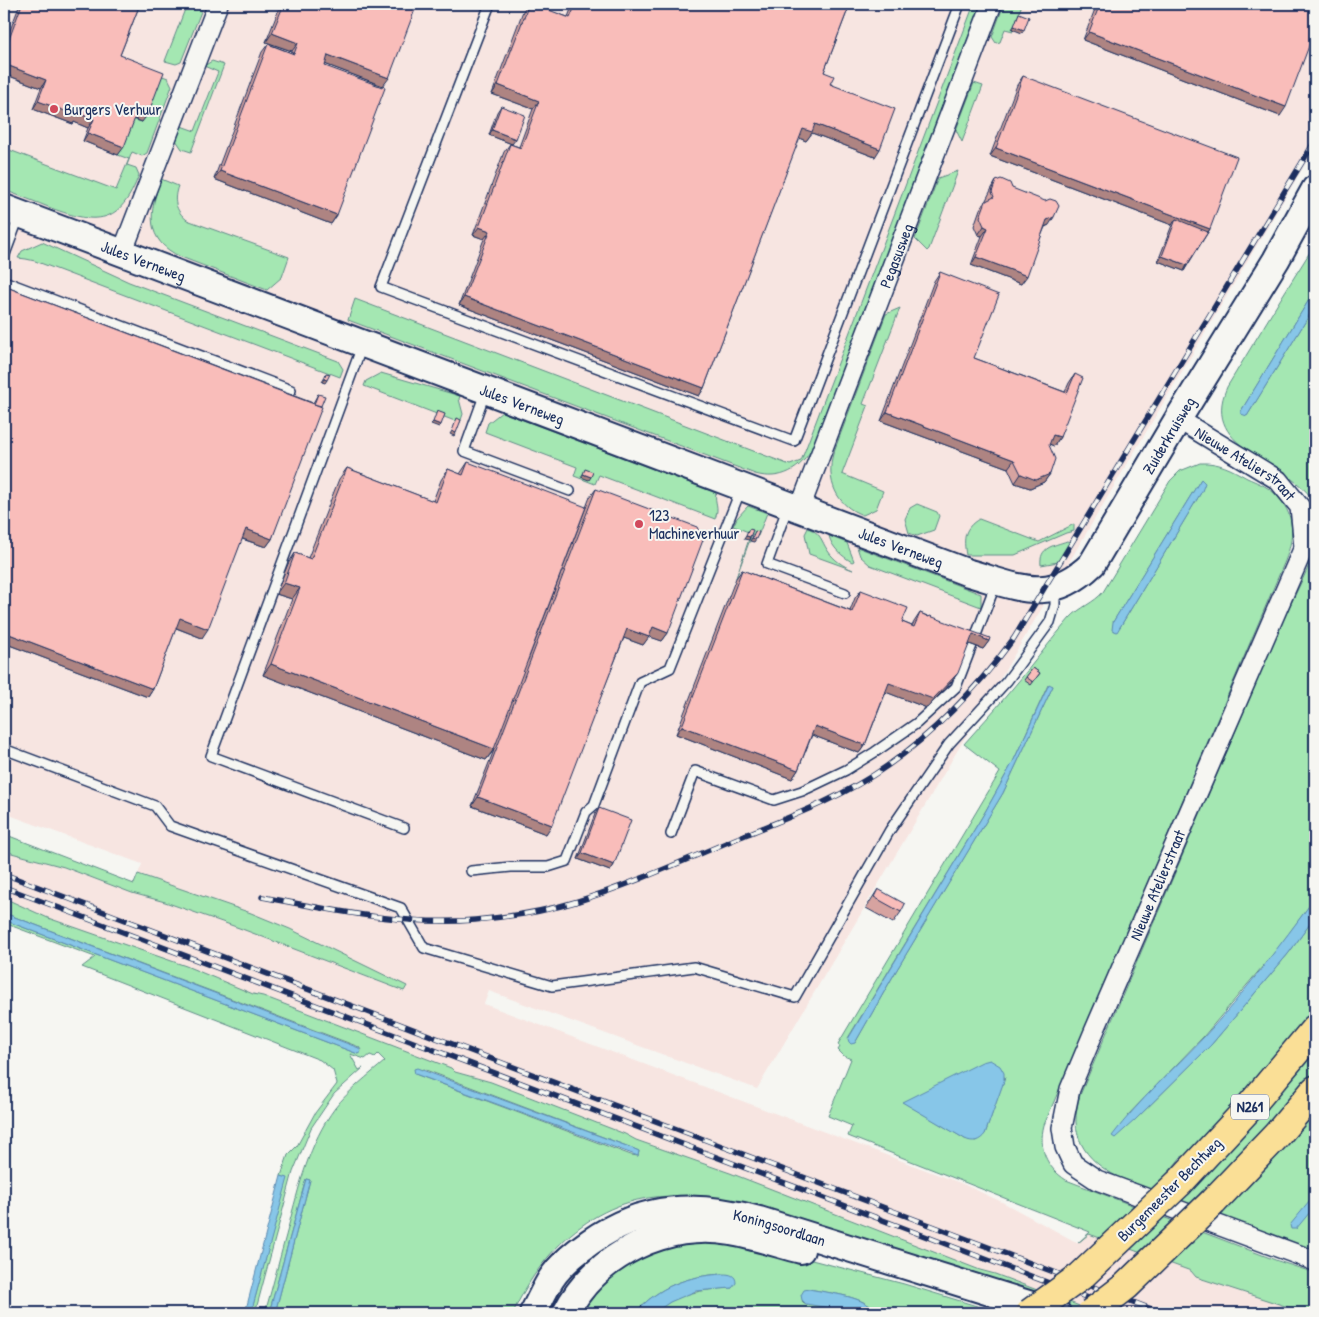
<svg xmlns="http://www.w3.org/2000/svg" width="1319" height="1317" font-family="'Patrick Hand',sans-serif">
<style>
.built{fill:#f7e5e1}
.green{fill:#a4e7b2;stroke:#608b88;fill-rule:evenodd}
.water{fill:#87c6e8;stroke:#5c8ab1}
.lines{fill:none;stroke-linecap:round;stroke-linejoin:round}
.lane-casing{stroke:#1b2f5e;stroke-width:12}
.street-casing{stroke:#1b2f5e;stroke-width:22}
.secondary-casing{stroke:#1b2f5e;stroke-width:30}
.primary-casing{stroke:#1b2f5e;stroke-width:31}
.lane{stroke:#f6f6f2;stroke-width:9}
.street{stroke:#f6f6f2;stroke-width:19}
.secondary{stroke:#f6f6f2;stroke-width:26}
.primary{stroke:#fadf96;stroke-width:28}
.rail-casing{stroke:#1b2f5e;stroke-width:5.5}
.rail{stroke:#f6f6f2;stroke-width:4;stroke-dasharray:11;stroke-linecap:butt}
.primary-bridge-casing{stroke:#1b2f5e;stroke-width:31;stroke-linecap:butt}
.primary-bridge{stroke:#fadf96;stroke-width:28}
.wall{fill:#d6a3a0;stroke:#1b2f5e}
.shaded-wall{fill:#ae8482;stroke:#1b2f5e}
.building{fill:#f9bdba;stroke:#1b2f5e}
.poi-dot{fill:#d1495b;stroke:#f6f6f2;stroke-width:2}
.labels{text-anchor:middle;stroke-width:4;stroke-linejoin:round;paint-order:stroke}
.shield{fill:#f6f6f2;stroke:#5d6b8a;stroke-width:1}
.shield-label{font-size:15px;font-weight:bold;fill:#1b2f5e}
.poi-label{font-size:16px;fill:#1b2f5e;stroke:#f6f6f2;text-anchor:start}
.street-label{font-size:16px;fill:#1b2f5e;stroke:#f6f6f2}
</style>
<rect width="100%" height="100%" fill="#f6f6f2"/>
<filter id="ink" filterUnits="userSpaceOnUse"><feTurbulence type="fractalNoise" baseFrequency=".02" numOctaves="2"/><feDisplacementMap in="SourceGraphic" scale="10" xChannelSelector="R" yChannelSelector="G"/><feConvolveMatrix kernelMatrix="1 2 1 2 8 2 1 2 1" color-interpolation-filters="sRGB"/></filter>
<g filter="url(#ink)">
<path class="built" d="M4,4H1315V147L757,1089L489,991L484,1004L963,1184L1002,1202L1078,1243L1089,1234L1191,1271L1196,1277L1310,1313H1098L995,1274L980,1270L730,1173L636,1140L625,1134L491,1082L455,1072L451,1068L399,1048L264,996L253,994L185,966L48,918L4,898V851L64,867L132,893L165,902L242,929L404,991L407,987L290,929L251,913L138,874L142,864L4,813Z"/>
<g class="green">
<path d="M187,4H204L181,62L176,64L165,61Z"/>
<path d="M974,4H981L813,446C802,470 780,481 755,474L348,320L355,299L790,465L801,461Z"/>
<path d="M1004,4H1022L1013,31L1005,29L1000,42L996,43L992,37Z"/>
<path d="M212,61L224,65L191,152L182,149L176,140L181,126L195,131L218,72L204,66Z"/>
<path d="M160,75L168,78L172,86L147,153L142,156L132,152L127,165L136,168L139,175C120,225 97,225 51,208C36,202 20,196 4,190V148L116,190L129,159L118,155L132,119L142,122Z"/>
<path d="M974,83L983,86L962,142L956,130Z"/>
<path d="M958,171L929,249L927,251L915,239L938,178Z"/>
<path d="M161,179L178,186C173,200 175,210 187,220L289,257L282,277L267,290L181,257C144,240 149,212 161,179Z"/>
<path d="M42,242L129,282L338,361L343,369L340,377L35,261L26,259L18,258L22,251Z"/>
<path d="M1315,244V290L1241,411L1247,416L1315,306V504C1293,460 1198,452 1227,387L1283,295Z"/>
<path d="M900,308L863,404L868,406L842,474L883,491L876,509L863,515C836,506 826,480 833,454L886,314Z"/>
<path d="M381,373L460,396L459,399L463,414L460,423L364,386L366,381Z"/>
<path d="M502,412L716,493C714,503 720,506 715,519L599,475L595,484L574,476L577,467L485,432L488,423Z"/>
<path d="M1200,463C1219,462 1231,469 1247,478C1256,482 1267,486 1274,493C1297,514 1294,539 1285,561L1044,1125C1038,1148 1046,1167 1066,1180L1278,1261L1315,1273V1313L1288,1307L1196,1277L1191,1271L1089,1234L1078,1243L1090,1232L848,1136L852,1126L828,1116L851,1059L844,1056L838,1050L840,1047L838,1044L1000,772L964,744C978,728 993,712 1007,695C1029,670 1048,643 1070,618C1080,607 1094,603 1103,592L1170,481L1180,471ZM1201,479L1202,491L1120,627L1113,622ZM1048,685L1053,686L1003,793L896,971L855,1043L848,1038L985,812L1013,762ZM1005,1077L985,1134L976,1141L965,1139L903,1102Z"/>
<path d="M917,504L937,512L939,516L934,530L917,536L909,533L905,519L910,508Z"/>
<path d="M748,506L767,513L758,536L752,534L736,578L751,533L733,526L737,518Z"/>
<path d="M979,519L1039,542L1074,524V531L1066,533L1015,555H966C963,538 964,528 979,519Z"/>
<path d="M808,528C822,534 820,539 828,551C834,560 843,566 853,570L809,554L805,534Z"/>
<path d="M829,536L847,543L854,561L852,562C842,556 832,548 829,536Z"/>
<path d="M1067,541L1070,542L1058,562L1041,565C1039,547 1053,546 1067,541Z"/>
<path d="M857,547L981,594V607L870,565L860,556Z"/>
<path d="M1315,547V898L1279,947L1204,1036L1127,1116L1135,1120L1211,1045L1288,954L1315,917V1007L1244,1095L1184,1157H1181L1165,1177L1192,1187L1315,1046V1070L1282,1110L1315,1108V1222L1312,1227H1315V1251L1118,1177C1083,1159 1068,1134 1080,1095L1283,620L1307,570Z"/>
<path d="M4,834L134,884L138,874L251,913L290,929L407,986L404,991L242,929L165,902L132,893L64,867L4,851Z"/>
<path d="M4,898L48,918L186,966L253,994L263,996L451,1068L455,1072L491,1082L625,1134L636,1140L730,1173L980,1270L995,1274L1098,1313H1069L686,1197C606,1189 544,1244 513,1313H275L310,1180L306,1179L269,1313H265C273,1285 280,1257 288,1228C299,1187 309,1143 335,1108C349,1090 368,1076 385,1061L378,1054L375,1057L370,1055L365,1059L350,1054L359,1070L363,1068L334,1094L311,1128L293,1172L255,1313H251L287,1178L281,1176L288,1155L297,1146L315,1113L337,1084L333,1070L320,1060L82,967L95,957L4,923V920L358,1054L361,1050L359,1047L4,913ZM423,1069L632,1148L639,1151L638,1156L631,1155L415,1074Z"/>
<path d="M687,1239L781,1252L904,1284L1000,1313H876C867,1296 828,1293 809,1289L802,1301L804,1303L857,1313H654C679,1292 701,1290 732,1288L723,1274C687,1276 659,1286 635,1313H575L613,1270Z"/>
</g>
<g class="water">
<path d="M1315,290V306L1247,416L1241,414V411Z"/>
<path d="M1201,479L1205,483L1202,491L1120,627L1117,632L1112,630L1113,622Z"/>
<path d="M1049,684L1053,686L1003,793L896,971L855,1043L851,1044L849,1042L848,1039L985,812L1013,762Z"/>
<path d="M1315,898V917L1288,954L1211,1045L1135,1120L1115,1138L1112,1136C1139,1100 1173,1070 1203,1038C1243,995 1280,945 1315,898Z"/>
<path d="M4,913L359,1048L361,1052L358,1054L4,920Z"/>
<path d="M990,1060L1000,1066L1004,1073V1081L985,1134C980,1141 973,1143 965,1139L902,1102L982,1062Z"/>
<path d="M417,1068L632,1148L639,1151L638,1156L415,1074L414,1069Z"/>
<path d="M281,1176L288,1178L251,1313H245Z"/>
<path d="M306,1179L310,1180L275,1313H269Z"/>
<path d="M1315,1195V1206L1296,1229H1291L1290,1225Z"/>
<path d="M723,1274C730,1274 736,1275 736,1283L732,1288L696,1291L670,1302L654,1313H635C659,1286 687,1276 723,1274Z"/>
<path d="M809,1289C828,1293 867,1296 876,1313H857L806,1304L802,1300L801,1295L804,1290Z"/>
</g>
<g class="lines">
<defs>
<g id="lane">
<path d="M490,4L381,287L794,441L960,4"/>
<path d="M4,257L19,217"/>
<path d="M4,281L291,390"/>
<path d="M362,346L211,756L404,828"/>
<path d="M485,393L464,451L570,491"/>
<path d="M788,506L767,564L845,593"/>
<path d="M4,749L155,806L170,826L401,908L424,948L552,986L694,967L795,997L890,830L949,744L1007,681L1050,622L1055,605V590"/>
<path d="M671,834L695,771L774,800L802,791L846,770L875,752L917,723L956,687L996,583"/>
<path d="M471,871L511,867H548L567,861L586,812L594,805L640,682L670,668L741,489"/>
</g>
<g id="street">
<path d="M122,253L218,4"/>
<path id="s1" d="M1178,419L1278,480L1300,507L1304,547L1093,1034L1070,1089L1062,1128L1065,1147L1073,1164L1097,1180L1315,1261"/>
<path id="s2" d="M800,508L992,4"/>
</g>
<g id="secondary">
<path id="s3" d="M4,208L969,573C1018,587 1050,605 1092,564L1178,419L1276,260L1315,189"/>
<path id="s4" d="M533,1313C539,1302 544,1290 551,1279C560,1265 576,1252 590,1242C644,1204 697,1203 759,1220L1057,1313"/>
<path d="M566,1313C595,1255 667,1220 731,1232C754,1236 778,1244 801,1250"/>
</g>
<g id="primary">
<path d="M1180,1182L1247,1110L1315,1029"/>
<path d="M1213,1202L1277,1135L1315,1090"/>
</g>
</defs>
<use href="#lane" class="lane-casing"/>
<use href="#street" class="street-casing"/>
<use href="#secondary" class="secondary-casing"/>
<use href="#primary" class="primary-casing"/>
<use href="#lane" class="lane"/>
<use href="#street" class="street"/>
<use href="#secondary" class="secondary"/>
<use href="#primary" class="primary"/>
<defs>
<g id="rail">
<path d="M4,874L1162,1313"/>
<path d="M4,887L1128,1313"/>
<path d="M262,897C332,910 404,926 475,920C509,917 542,912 575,902C631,885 685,860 740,837C790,817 842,798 887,766C937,731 978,687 1014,638L1315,141"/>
</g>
</defs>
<use href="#rail" class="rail-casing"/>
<use href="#rail" class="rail"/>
<defs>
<g id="primary-bridge">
<path d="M1030,1313L1081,1276L1180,1182"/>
<path d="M1091,1313L1126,1286L1213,1202"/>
</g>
</defs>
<use href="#primary-bridge" class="primary-bridge-casing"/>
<use href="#primary-bridge" class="primary-bridge"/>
</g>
<g class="wall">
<path d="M20,4H140L120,55L142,122L134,119L118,155L83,141L88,128L74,122L73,124L33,109L41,88L4,74V46Z"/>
<path d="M281,4H417L383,86L325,64L337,215L331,224L214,179L262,52L268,44L292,53V51L266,42Z"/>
<path d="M528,4L568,17L573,4H850L824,72L875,157L812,133L806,141L799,138L704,388L699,396L459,305L484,239L473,235L504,152L510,144L519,147L533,109L492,94L523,11Z"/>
<path d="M1097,4H1315L1280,116L1083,40Z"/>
<path d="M1023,76L1210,229L1184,271L1158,261L1172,225L990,156L1017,85Z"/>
<path d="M501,106L512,144L489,135L497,112Z"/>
<path d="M996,181L1012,188L1049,225L1045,227L1021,284L971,265L982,236L978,235L974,226L980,209L986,200L991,190Z"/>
<path d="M940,272L974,358L1065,392L1069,383L1075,374L1060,437L1054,446L1049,444L1050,474L1044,482L1030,488L1015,483L1008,468L881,421L934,281Z"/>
<path d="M9,288L313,403L318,394L272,539L266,547L242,539L202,638L176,628L153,689L148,697L4,643V294Z"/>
<path d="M468,462L528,660L590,497L596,489L668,633L662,641L649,636L643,645L624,638L546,834L472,806L494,750L486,760L263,675L292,599L276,594L288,564L295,553L308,558L339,479L347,468L433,501L441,480L448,469L460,474Z"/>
<path d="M742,570L850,611L855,598L861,590L902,622L912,626L914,622L920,613L989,641L983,649L969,644L952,681L927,708L886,692L865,745L859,753L812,735L798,770L792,779L676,734L736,578Z"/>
<path d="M1033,668L1040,673L1031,685L1024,680Z"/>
<path d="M599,808L614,865L610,871L578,859L595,814Z"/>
<path d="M878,889L901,912L893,923L866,908Z"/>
</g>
<g class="shaded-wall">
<path d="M1014,26L1024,30L1022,33L1012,29Z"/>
<path d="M1089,32L1286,107L1280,116L1083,40Z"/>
<path d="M272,33L298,43L292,51L266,42Z"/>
<path d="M328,55L389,78L383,86L322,63Z"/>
<path d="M4,64L46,80L41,88L4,74Z"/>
<path d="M498,85L539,101L533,109L492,94Z"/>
<path d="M38,101L79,114L94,119L88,128L74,122L73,124L33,109Z"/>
<path d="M138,110L148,114L142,122L132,118Z"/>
<path d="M815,124L880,149L875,157L812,133L806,141L797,137L803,129Z"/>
<path d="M492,130L516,139L512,144L489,135Z"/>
<path d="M88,133L124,147L118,155L83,141Z"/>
<path d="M996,148L1210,229L1204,237L1176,219L1172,225L990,156Z"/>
<path d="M220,171L337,215L331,224L214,179Z"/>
<path d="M1054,217L1049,225L1042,228L1047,220Z"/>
<path d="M984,226L988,228L982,236L978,235Z"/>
<path d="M479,227L490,231L484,239L473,235Z"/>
<path d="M1162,256L1187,265L1184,271L1158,261Z"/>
<path d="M976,257L1027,276L1021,284L971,265Z"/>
<path d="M464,297L704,388L699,396L459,305Z"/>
<path d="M324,379L327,380L325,383L322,382Z"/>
<path d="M887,412L1014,460L1008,468L881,421Z"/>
<path d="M433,422L441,425L439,427L431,424Z"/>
<path d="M452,431L456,433L454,436L450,434Z"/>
<path d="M1053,435L1060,437L1054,446L1047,443Z"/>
<path d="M583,474L591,477L589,480L581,477Z"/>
<path d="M1021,474H1050L1044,482L1030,488L1015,483Z"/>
<path d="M246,529L272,539L266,547L240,538Z"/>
<path d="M746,536L750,537L749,540L744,539Z"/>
<path d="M752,538L756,539L754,542L750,541Z"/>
<path d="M284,583L300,588L292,599L276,594Z"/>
<path d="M180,618L208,629L202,638L174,627Z"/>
<path d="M653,627L668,633L662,641L647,636Z"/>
<path d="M627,629L649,637L643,645L621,637Z"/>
<path d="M4,632L153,689L148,697L4,643Z"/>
<path d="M973,634L989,641L983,649L967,643Z"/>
<path d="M271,664L494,749L486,760L263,675Z"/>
<path d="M958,673L952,681L927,708L883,691L889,683Z"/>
<path d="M682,726L798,770L792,779L676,734Z"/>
<path d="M815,726L865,745L859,753L809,734Z"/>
<path d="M478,797L552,825L546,834L472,806Z"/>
<path d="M582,853L614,865L610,871L578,859Z"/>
</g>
<g class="building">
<path d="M22,4H140L120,55L164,72L148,114L138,110L124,147L88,133L94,119L79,114V116L38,101L46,80L4,64V53Z"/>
<path d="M284,4H417L389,78L328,55L325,66L385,88L337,215L220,171L268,44L294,54L298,43L272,33Z"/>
<path d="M529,4H533L570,18L576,4H850L824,72L834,76L830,84L895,109L880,149L815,124L812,132L803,129L704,388L464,297L490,231L479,227L510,144L521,148L539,101L498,85Z"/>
<path d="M1100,4H1315V30L1286,107L1089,32Z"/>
<path d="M1019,13L1029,17L1024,30L1014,26Z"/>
<path d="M1023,76L1237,157L1210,229L996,148Z"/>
<path d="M501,106L525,115L516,139L492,130Z"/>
<path d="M1001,179L1010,183L1012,188L1045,201L1050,199L1056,201L1059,206L1054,217L1047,220L1027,276L976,257L988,228L984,226L980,217L986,201L994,197L992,192L996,181Z"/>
<path d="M1176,219L1208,232L1187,265L1162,256Z"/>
<path d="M940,272L999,295L974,358L1067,393L1075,374L1083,378L1060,437L1053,435L1049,445L1055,459L1050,474L1036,480L1021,474L1014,460L887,412Z"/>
<path d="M9,288L322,407L272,539L246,529L208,629L180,618L153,689L4,632V300Z"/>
<path d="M326,373L330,374L327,380L324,379Z"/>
<path d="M318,394L325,396L321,406L314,404Z"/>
<path d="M437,411L445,414L441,425L433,422Z"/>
<path d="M457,418L461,420L456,433L452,431Z"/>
<path d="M468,462L586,507L494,749L271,664L300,588L284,583L295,553L311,559L347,468L436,502L448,469L463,475Z"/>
<path d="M585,469L593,472L591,477L583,474Z"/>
<path d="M596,489L697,527L703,540L668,633L653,627L649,637L627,629L552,825L478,797Z"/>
<path d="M749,529L753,530L750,537L746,536Z"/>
<path d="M755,531L759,532L756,539L752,538Z"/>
<path d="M742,570L852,612L861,590L908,608L902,622L914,627L920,613L929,617L930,616L990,638L989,641L973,634L958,673L933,699L889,683L865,745L815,726L798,770L682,726Z"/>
<path d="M1033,668L1040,673L1033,682L1026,677Z"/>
<path d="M599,808L631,820L614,865L582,853Z"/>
<path d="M878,889L905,904L901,912L874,897Z"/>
</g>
</g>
<g class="poi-dot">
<circle cx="54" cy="109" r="5"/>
<circle cx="639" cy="524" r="5"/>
</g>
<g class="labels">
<rect class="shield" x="1231" y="1094.5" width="38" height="25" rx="4"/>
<g class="shield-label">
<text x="1250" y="1112">N261</text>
</g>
<g class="poi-label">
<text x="64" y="115">Burgers Verhuur</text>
<text x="649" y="521">123<tspan x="649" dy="18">Machineverhuur</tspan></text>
</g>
<g class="street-label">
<text dy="6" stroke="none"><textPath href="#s2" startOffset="270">Pegasusweg</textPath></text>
<text dy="6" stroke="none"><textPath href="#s3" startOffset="149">Jules Verneweg</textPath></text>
<text dy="6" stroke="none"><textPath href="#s3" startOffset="554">Jules Verneweg</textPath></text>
<text dy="6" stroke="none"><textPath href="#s3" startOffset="1314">Zuiderkruisweg</textPath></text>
<text dy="6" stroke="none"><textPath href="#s1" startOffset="81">Nieuwe Atelierstraat</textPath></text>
<text dy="6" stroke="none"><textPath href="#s3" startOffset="959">Jules Verneweg</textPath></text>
<text transform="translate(1157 885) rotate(-67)" y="6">Nieuwe Atelierstraat</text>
<text transform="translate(1169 1189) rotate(-45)" y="6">Burgemeester Bechtweg</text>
<text dy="6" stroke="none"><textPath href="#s4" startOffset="291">Koningsoordlaan</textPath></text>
</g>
</g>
<rect width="1319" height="1317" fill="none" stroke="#f6f6f2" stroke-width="20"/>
<rect x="10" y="10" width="1299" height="1297" fill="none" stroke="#1b2f5e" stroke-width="2" filter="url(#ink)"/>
</svg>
